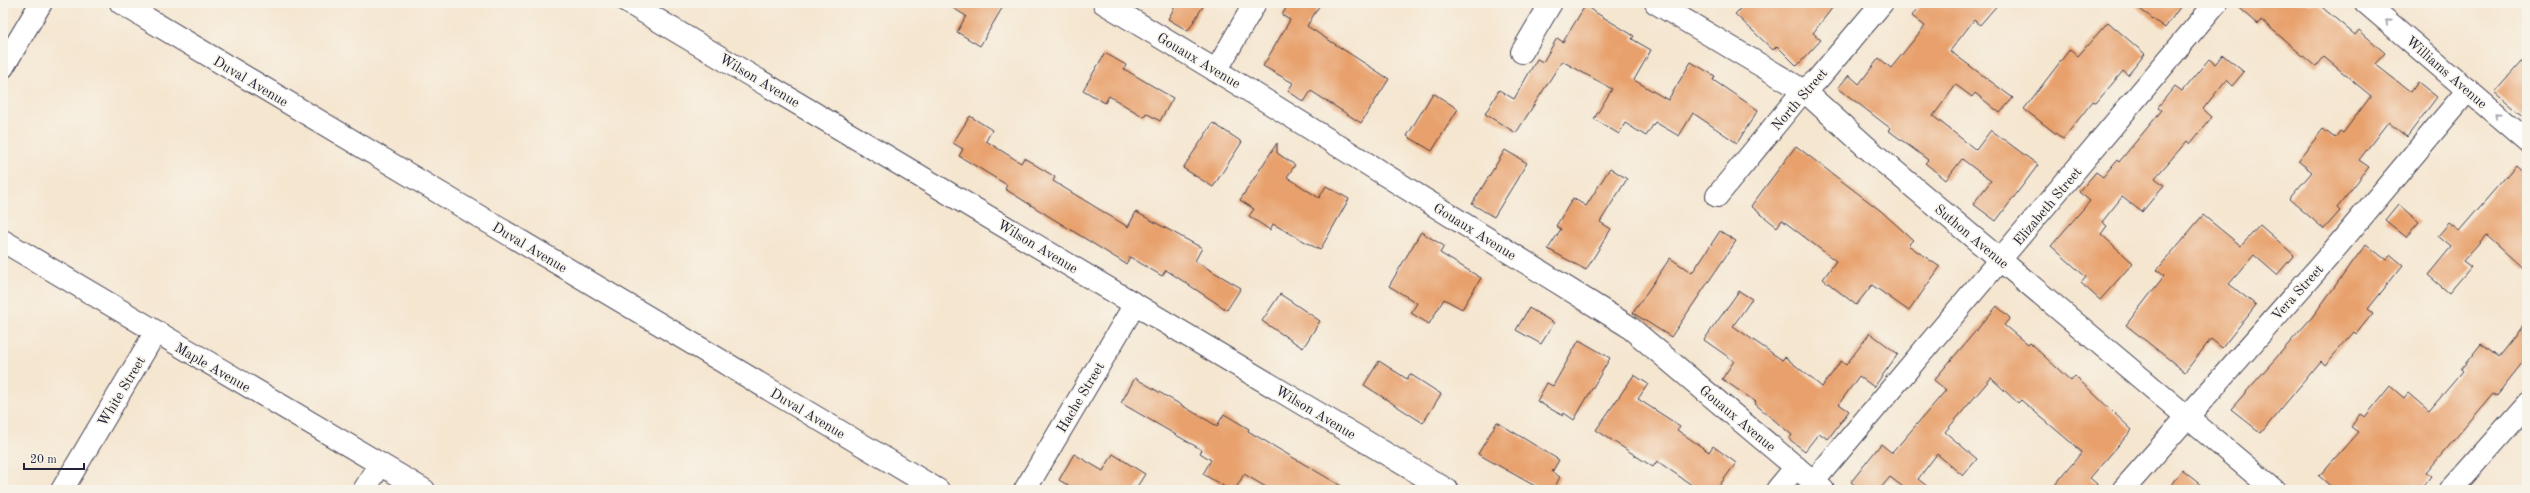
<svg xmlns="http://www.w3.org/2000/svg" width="2530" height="493" font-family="'Old Standard TT',serif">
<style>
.building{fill:#e8a16d}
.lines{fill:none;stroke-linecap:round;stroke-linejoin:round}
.minor-casing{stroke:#423f51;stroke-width:24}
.minor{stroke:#fff;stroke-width:22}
.oneway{stroke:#9c9ca7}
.labels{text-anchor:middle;stroke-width:3;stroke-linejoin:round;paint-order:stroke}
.street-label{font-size:14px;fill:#22223b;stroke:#f7f3e8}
</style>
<rect width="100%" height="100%" fill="#f7f3e8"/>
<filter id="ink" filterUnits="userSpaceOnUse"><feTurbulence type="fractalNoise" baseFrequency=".025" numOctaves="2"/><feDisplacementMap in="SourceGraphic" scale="8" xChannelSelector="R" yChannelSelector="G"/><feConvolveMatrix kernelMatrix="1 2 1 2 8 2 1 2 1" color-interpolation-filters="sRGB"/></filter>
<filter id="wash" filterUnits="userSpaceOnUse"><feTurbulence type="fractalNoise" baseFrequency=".012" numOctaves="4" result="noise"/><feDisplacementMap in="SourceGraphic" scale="16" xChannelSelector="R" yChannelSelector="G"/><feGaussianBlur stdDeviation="0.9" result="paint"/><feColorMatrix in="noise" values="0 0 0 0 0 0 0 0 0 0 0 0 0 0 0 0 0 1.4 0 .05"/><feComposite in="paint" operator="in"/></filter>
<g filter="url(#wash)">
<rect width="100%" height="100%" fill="#f5e6d0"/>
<g id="blocks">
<g class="building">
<path d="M945,3H1005L980,46L957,32L966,16Z"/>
<path d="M1177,3H1205L1188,31L1168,19Z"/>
<path d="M1289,3H1321L1307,26L1389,79L1361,123L1311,91L1304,102L1288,91L1293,83L1263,66L1290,20L1282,15Z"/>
<path d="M1746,3H1836L1813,33L1821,40L1797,66L1777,46L1773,50L1735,14Z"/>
<path d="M1921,3H1999L1980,25L1974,20L1950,51L2013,98L2000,113L1975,93L1972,97L1956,85L1933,116L1976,150L1991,130L2038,165L1996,221L1973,204L1991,181L1962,159L1946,180L1925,163L1928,160L1888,130L1890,128L1838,88L1849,75L1859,84L1879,58L1891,68L1925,26L1912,16Z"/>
<path d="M2132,3H2183L2165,28Z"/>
<path d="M2234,3H2317L2355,35L2359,30L2385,53L2375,64L2411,92L2418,82L2437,97L2407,137L2388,122L2359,160L2369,167L2337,208L2340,211L2324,229L2289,199L2312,172L2298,161L2323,129L2335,138L2340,131L2343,133L2371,96L2324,57L2316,67L2261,20L2258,24Z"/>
<path d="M1585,6L1634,36L1632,39L1651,50L1634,80L1668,100L1691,62L1715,76L1713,80L1758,110L1737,143L1693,113L1679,136L1655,122L1646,136L1625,123L1619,134L1594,119L1612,89L1562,61L1516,133L1485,114L1499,90L1514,99L1537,59L1543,62L1557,38L1563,42Z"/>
<path d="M2108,22L2145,54L2128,75L2123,71L2096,103L2093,101L2063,139L2024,109L2070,49L2078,56Z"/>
<path d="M1105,53L1126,65L1124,69L1173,98L1160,121L1146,113L1144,117L1109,96L1105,103L1083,90Z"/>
<path d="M2223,55L2244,72L2232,86L2226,80L2203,109L2212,117L2190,144L2187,141L2155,178L2164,185L2142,212L2122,197L2102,222L2107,226L2101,234L2133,263L2100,300L2081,283L2086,277L2051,246L2090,201L2079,192L2096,172L2103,177L2117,160L2119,162L2162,110L2158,107L2175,86L2182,91L2209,59L2215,64Z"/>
<path d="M2527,55V119L2495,92Z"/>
<path d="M1433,93L1458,109L1432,151L1407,136Z"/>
<path d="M970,116L992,130L986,141L1021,163L1024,158L1055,177L1053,181L1128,227L1136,212L1202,248L1195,261L1241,288L1227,310L1166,270L1162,276L1130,257L1126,264L1005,189L1007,185L959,156L963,149L953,143Z"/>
<path d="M1213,123L1242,142L1213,187L1183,168Z"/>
<path d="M1277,143V153L1295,165L1287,177L1319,198L1326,186L1349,199L1320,250L1273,224L1270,230L1249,216L1254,209L1240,200Z"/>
<path d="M1796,146L1881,211L1913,240L1908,245L1940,267L1909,311L1872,285L1856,305L1823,279L1836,261L1782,220L1777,227L1751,206Z"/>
<path d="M1505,150L1527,163L1494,217L1472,204Z"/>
<path d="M2516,165L2527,175V272L2486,235L2463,261L2471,267L2449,293L2428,275L2451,247L2438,236L2449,223L2459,231Z"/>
<path d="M1610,168L1627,179L1600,222L1611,229L1586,270L1548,249L1561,229L1556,226L1573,198L1586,206Z"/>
<path d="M2398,204L2419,222L2406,237L2385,220Z"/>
<path d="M2203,215L2241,246L2260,225L2294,255L2277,275L2254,255L2229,284L2256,305L2222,348L2211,339L2185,372L2126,325L2164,276L2157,270Z"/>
<path d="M1720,231L1736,241L1671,337L1633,313L1670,258L1692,273Z"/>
<path d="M1421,232L1444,246L1440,253L1481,278L1462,309L1444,299L1429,324L1411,313L1417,303L1389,286Z"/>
<path d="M2366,244L2386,260L2391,255L2403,265L2368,309L2373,313L2356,334L2354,332L2325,365L2321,361L2261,433L2231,409L2313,316Z"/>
<path d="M1739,291L1752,299L1733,326L1782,360L1785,357L1822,387L1841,361L1846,365L1870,333L1898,354L1874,387L1859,376L1839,404L1849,411L1828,439L1819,433L1805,451L1789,439L1792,435L1755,404L1756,402L1722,379L1734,361L1704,340Z"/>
<path d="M1280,294L1320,321L1303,348L1262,321Z"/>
<path d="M1997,306L2010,318L2004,325L2028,345L2030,343L2071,381L2075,376L2132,430L2090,478L2104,490H2051L2082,452L2021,400L2018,403L1991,378L1945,432L1977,459L1963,476L1937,454L1918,479L1932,490H1907L1890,477L1879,490H1861L1851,482L1881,444L1892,453L1946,390L1934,380Z"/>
<path d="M1529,308L1554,323L1541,344L1516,330Z"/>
<path d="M2527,321V357L2496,396L2493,394L2426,473L2431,476L2420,490H2335L2319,476L2358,432L2351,427L2360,414L2365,417L2390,386L2404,398L2408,393L2429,411L2463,371L2461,369L2481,344L2498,357Z"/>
<path d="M1579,340L1610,358L1574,420L1564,413L1563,416L1537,401L1547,383L1553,386Z"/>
<path d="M1379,361L1407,379L1410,374L1441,394L1423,423L1364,385Z"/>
<path d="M1634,375L1648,384L1638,399L1680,426L1677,430L1709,452L1713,446L1736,463L1716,490H1699L1657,461L1653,467L1596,430Z"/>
<path d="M1135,378L1217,426L1224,414L1249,429L1248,431L1348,490H1271L1244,474L1235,490H1230L1203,474L1211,460L1200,453L1202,450L1121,403Z"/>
<path d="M1497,422L1559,460L1552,472L1560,477L1553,490H1542L1478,454Z"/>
<path d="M1074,454L1103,471L1113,454L1145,474L1135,490H1076L1059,480Z"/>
<path d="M2182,470L2207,490H2167Z"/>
</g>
</g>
</g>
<g filter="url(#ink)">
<use href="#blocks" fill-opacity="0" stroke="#423f51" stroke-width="1"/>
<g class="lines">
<defs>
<g id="minor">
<path d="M121,3L938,490"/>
<path d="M629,3L1447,490"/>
<path d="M1104,3L1263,99L1628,326L1823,490"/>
<path d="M1656,3L1794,85L1810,96L1873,153L2274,490"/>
<path d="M2366,3L2527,141"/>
<path d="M1522,52L1551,3"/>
<path d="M3,67L41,3"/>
<path d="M1216,71L1255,3"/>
<path d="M1717,196L1803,91L1817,80L1882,3"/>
<path d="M3,241L424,490"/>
<path d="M1813,482L2216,3"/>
<path d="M62,490L155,333"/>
<path d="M364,490L380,465"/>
<path d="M1025,490L1135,304"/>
<path d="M1777,490L1796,467"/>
<path d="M2123,490L2328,257L2468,90"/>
<path d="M2451,490L2527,404"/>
</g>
</defs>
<use href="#minor" class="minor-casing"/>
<use href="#minor" class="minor"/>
</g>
<defs><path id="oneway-chevron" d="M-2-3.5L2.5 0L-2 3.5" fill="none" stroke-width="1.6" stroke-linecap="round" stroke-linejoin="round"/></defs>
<g class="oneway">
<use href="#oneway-chevron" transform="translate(2388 22) rotate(-139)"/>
<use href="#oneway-chevron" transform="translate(2497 115) rotate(-139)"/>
</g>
</g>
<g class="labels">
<g class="street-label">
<text transform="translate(1199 60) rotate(31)" y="5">Gouaux Avenue</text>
<text transform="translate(2447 72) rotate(41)" y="5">Williams Avenue</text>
<text transform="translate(760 80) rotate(31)" y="5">Wilson Avenue</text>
<text transform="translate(251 81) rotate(31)" y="5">Duval Avenue</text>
<text transform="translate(1799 99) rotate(-49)" y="5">North Street</text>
<text transform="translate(2047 206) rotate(-50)" y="5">Elizabeth Street</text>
<text transform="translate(1475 231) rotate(32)" y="5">Gouaux Avenue</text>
<text transform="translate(1972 236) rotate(40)" y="5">Suthon Avenue</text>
<text transform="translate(1038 246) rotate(31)" y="5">Wilson Avenue</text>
<text transform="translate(530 247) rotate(31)" y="5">Duval Avenue</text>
<text transform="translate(2297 292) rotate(-48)" y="5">Vera Street</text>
<text transform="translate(213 367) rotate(30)" y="5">Maple Avenue</text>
<text transform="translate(121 391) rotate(-59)" y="5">White Street</text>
<text transform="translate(1080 397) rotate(-59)" y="5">Hache Street</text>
<text transform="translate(1316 412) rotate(31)" y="5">Wilson Avenue</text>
<text transform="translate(808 413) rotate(31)" y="5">Duval Avenue</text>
<text transform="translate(1738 418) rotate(40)" y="5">Gouaux Avenue</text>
</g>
</g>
<rect width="2530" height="493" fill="none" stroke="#f7f3e8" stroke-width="16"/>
<path d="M24 463v6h60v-6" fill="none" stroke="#22223b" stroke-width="2"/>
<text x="30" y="463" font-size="12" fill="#22223b" stroke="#f7f3e8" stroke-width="3" paint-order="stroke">20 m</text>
</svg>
